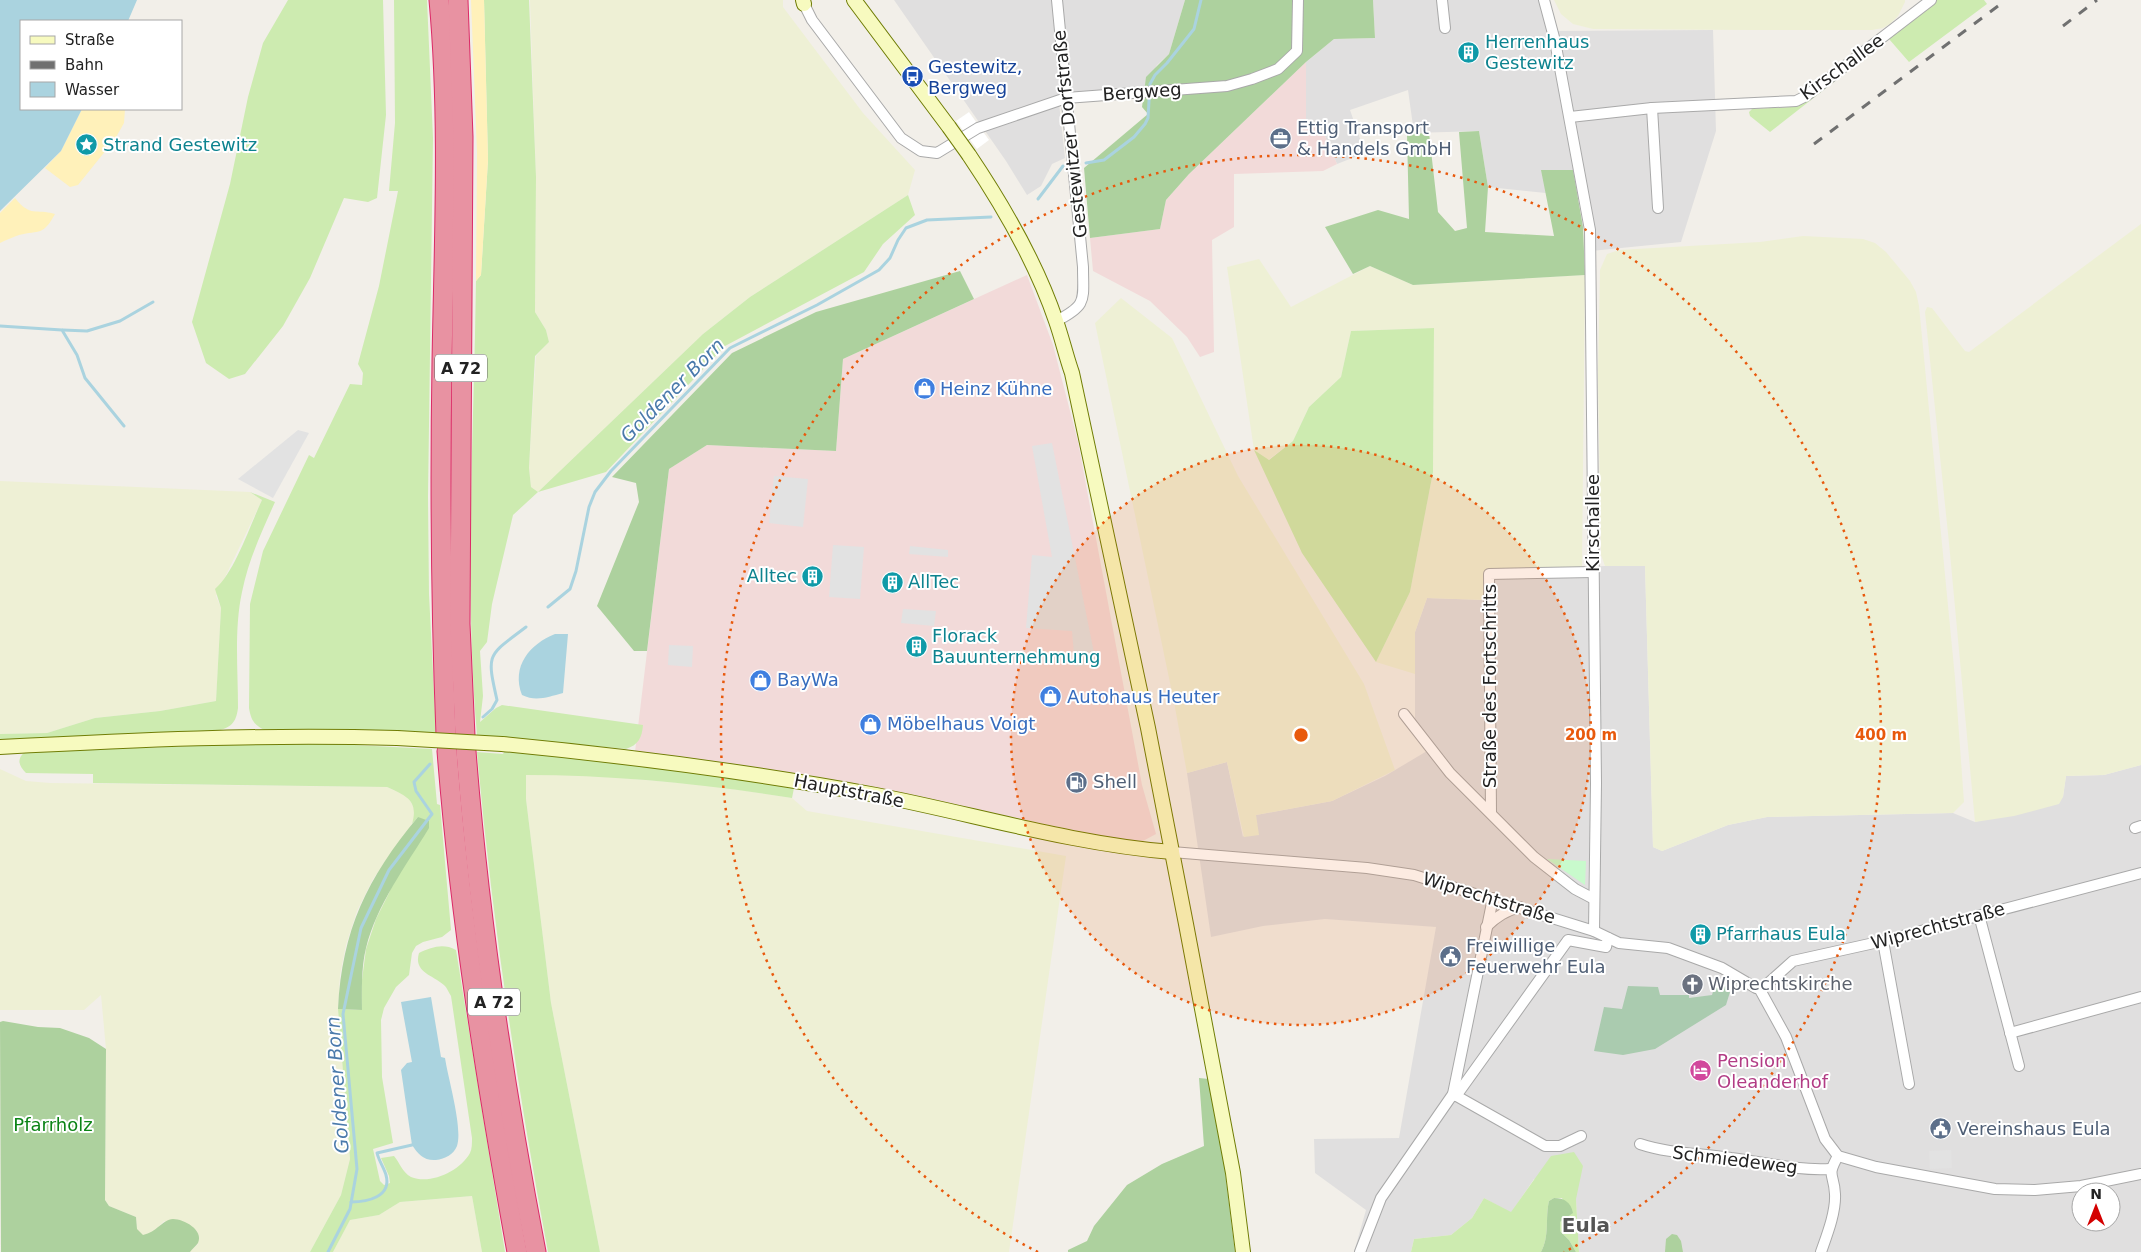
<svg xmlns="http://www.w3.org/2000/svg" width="2141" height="1252" font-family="'DejaVu Sans',sans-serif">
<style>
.residential{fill:#e0dfdf;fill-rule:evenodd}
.commercial{fill:#f2dad9}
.farmland{fill:#eef0d5}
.grass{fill:#cdebb0}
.forest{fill:#add19e}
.sand{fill:#fff1ba}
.cemetery{fill:#aacbaf}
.park{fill:#c8facc}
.parking{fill:#e2e2e2}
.water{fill:#aad3df}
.pier{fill:#fff}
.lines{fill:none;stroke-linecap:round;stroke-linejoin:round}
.stream{stroke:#aad3df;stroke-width:3}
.street-casing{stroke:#a9a9a9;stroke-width:12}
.secondary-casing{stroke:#707d05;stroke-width:16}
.highway-casing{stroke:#dc2a67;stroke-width:21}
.street{stroke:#fff;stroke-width:10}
.secondary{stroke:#f7fabf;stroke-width:14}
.highway{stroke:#e892a2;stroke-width:19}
.rail{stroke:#707070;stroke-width:3;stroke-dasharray:10 10;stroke-linecap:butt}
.secondary-bridge-casing{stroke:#707d05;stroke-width:16;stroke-linecap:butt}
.secondary-bridge{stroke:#f7fabf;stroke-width:14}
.ring{fill:none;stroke:#e8590c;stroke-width:2.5;stroke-dasharray:2.5 5}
.labels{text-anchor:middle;stroke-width:4;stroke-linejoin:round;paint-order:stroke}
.shield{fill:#fff;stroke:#646464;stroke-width:1}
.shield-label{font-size:16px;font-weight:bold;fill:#222}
.culture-label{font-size:18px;fill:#0d838f;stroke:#fff;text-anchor:start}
.transit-label{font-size:18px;fill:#164399;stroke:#fff;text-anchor:start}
.street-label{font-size:18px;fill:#222;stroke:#fff}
.service-label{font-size:18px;fill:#4e5e75;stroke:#fff;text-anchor:start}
.shop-label{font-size:18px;fill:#366cbe;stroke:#fff;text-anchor:start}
.worship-label{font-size:18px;fill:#5b616d;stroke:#fff;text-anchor:start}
.hotel-label{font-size:18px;fill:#b23c85;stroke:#fff;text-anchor:start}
.park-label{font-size:18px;fill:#0c8416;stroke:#fff}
.water-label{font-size:19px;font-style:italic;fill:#4a7aab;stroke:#fff}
.quarter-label{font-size:20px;font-weight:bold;fill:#555;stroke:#fff}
.centre{fill:#e8590c;stroke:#fff;stroke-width:2.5}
.ring-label{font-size:15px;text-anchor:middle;font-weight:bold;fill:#e8590c;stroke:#fff;stroke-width:4;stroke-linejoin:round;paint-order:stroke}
</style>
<rect width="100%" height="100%" fill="#f2efe9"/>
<g class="residential">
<path d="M894,0H1185L1169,54L1157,65L1144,89L1058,94L1065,158L1052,164L1041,186L1027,195L1006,161Z"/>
<path d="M1373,0H1544L1552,31L1713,30L1716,131L1681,242L1591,251L1584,197L1488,187L1479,131L1414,133L1408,90L1350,110L1365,153L1337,164L1324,134L1306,119V62L1334,39L1375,38Z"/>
<path d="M1605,566H1645L1653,847L1662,851L1728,825L1767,817L1953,813L1975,822L2063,797L2066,776L2104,775L2141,765V1252H1579L1576,1199L1534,1179L1511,1213L1484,1198L1472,1218L1451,1235L1414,1239L1411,1252H1354L1366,1210L1315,1173L1314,1139L1399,1138L1436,927L1325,919L1263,926L1211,937L1187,773L1227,762L1243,837L1256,815L1332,801L1385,776L1427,751L1415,734V632L1427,598L1485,600V572ZM2081,1192H2111V1222H2081Z"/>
</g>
<g class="commercial">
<path d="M1306,62V119L1324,134L1337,164L1323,171L1234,174V227L1212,240L1214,352L1200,357L1187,337L1150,301L1093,271L1090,238L1160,229L1166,200L1189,174Z"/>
<path d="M1027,275L1053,345L1078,442L1142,785L1156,834L1143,841L1117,839L809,775L635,752L669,469L707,445L836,451L843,359Z"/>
</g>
<g class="farmland">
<path d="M530,0H783V7L863,113L915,170L908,195L750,297L703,334L538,492L531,487L529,468L536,356L549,342L546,330L535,312L536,177Z"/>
<path d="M1554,0H1905V2L1898,16L1890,24L1883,28L1872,30H1750L1593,29L1573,24L1561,14Z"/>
<path d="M2141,224V765L2104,775L2066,776L2063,797L2059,804L2014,816L1975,822L1949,543L1925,312L1927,307L1932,308L1965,351L1969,352Z"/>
<path d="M1803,236L1863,239L1875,243L1886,252L1910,281L1916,292L1919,306L1955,678L1964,802L1953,813L1767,817L1728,825L1662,851L1653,847L1645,566H1605L1601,555L1598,375L1600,270L1607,254L1619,250L1760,242Z"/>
<path d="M1259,259L1291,307L1370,266L1413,285L1585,275L1582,567L1485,572V600L1427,598L1415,632V674L1376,662L1410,592L1433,472L1434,328L1351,331L1341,377L1309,407L1293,441L1268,460L1254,450L1227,267Z"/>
<path d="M1121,298L1172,338L1238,476L1364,684L1395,770L1332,801L1256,815L1259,835L1244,837L1227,762L1187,773L1174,702L1095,323Z"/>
<path d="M0,481L250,492L262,500L216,596L221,608L216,701L160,711L95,718L47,733L0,734Z"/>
<path d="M0,769L26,781L50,783L387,787L407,796L414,807L415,814L412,824L373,879L357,911L346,945L340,975L338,1009L350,1159L341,1195L310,1252H189L198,1244L164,1221L153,1233L143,1236L137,1230L136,1217L109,1206L105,1200L106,1049L101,995L84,1010H0Z"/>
<path d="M526,774L587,775L715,786L792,798L807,811L1066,856L1009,1252H600L551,1003L526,799Z"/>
<path d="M472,1196L482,1252H333L350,1220L379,1215L400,1202Z"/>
</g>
<g class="grass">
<path d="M288,0H383L386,115L377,198L368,202L344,198L310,278L283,326L245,374L229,379L206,363L192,322L230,184L248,97L263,43Z"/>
<path d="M394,0H427L433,138L428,497L429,594L436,733L267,731C255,726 251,721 249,708L250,604L263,551L309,455L314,458L350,384L362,385L363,373L358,364L379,286L398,191H389L395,123Z"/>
<path d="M484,0H529L536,177L535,312L546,330L549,342L535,356L529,468L531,487L538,492L703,334L750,297L908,195L915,215L883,244L864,272L725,346L606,472L538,492L513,515L492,604L487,642L480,651L483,696L480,722L496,708L502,705L643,725C642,738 638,745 626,749L477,735C464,584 474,433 476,281L481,275L488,160Z"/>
<path d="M1936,0H1984L1987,4L1909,62L1889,39L1770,132L1750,116L1749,112L1752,109L1791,107L1806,102Z"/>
<path d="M1434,328L1433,472L1410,592L1376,662L1302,553L1254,450L1269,460L1293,441L1309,407L1341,377L1351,331Z"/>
<path d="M250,492L275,502C262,531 248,561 242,592C234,629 238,670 238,708C236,723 231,728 216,731L0,742V734L47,733L95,718L160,711L216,701L221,608L215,589C235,572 250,525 262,500Z"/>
<path d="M248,744H336L432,749L437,804L440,805L451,930L442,937L423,942L416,946L412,953L409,975L396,987L384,1008L381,1020L382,1077L393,1143L373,1149L380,1181L384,1185L390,1183L389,1176L381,1158L394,1156C400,1163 402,1172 411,1177C431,1185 460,1171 470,1153C472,1149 472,1143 472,1138L451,996C449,993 447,988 445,986C434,975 413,973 419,953C432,947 443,943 456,950L457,956L505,1252H482L472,1196L400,1202L379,1215L350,1220L333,1252H310L341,1195L350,1159L338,1009L362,1010V980L366,949L376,919L389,893L418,817L412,824C419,800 406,796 387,787L93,783V774L26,773C19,766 16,759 25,752Z"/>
<path d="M477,752L503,754L504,752L575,757L790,786L794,788L792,798C704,784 616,775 526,775V799L551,1003L600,1252H548C517,1086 492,920 477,752Z"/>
<path d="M1574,1152L1583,1166L1576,1199L1579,1252H1576L1569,1240L1560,1231V1222L1569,1216L1562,1198H1554L1549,1201C1545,1218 1550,1236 1541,1252H1411L1414,1239L1451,1235L1472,1218L1484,1198L1511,1212L1551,1156Z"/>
</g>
<g class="forest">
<path d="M1185,0H1373L1375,38L1334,39L1306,62L1189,174L1166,200L1160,229L1090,238L1084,168L1148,114L1142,107L1146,77L1169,54Z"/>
<path d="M1479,131L1488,187L1485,232L1554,236L1541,170H1573L1583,227L1585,275L1413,285L1370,266L1353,274L1325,227L1378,210L1409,219L1407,134L1429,133L1438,212L1455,231L1467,228L1459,132Z"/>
<path d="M960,271L974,299L843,359L836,451L707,445L669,469L647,651H634L597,606L639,502L636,483L612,477L732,353L816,312Z"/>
<path d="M418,817L429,821V828C406,866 377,904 366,948C361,968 362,990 362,1010L338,1009C342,930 367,878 418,817Z"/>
<path d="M3,1021L38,1027L60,1028L89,1038L106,1049L105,1200L109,1206L136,1217L137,1229L143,1235C157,1232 162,1220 173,1219C184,1219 204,1230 198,1243C196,1246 192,1249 190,1252H1L0,1022Z"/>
<path d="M1199,1078L1209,1079L1222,1147L1235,1252H1068V1250L1087,1241L1094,1226L1127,1185L1162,1164L1204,1146Z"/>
<path d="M1554,1198C1564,1198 1571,1202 1573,1213L1560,1222V1231L1569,1240L1576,1252H1541C1550,1236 1545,1218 1549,1201Z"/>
<path d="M1672,1234L1677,1235L1681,1241L1683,1252H1665L1666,1239Z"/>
</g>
<g class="sand">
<path d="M471,0H484L488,160L481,275L476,281L477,153Z"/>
<path d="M82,109H125L124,123L115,139L78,185L70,187L45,168L61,151Z"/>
<path d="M15,198C31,218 35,208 55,214C43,236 40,230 19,235C13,237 6,240 0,243V213Z"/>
</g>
<path class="cemetery" d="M1723,983L1730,992L1726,1005L1655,1049L1623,1055L1594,1051L1604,1007L1622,1009L1628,986L1658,987L1660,995H1689V998L1712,995L1715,985Z"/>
<path class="park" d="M1547,859L1586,861L1585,885Z"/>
<g class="parking">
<path d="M298,430L309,433L273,498L238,479Z"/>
<path d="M1052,443L1096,663L1075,667L1072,631L1026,628L1032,555L1052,557L1032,446Z"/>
<path d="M774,476L808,479L803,527L769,523Z"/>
<path d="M833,545L864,547L860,599L829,597Z"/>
<path d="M910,546L948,550V557L909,554Z"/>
<path d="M903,609L936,611L934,626L901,623Z"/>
<path d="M669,645L693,646L692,667L668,665Z"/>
<path d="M1951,1150L1952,1168L1930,1169L1929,1151Z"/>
</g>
<g class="water">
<path d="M0,0H137L128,21H21V109H82L61,151L0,211Z"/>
<path d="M555,634H568L563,693C548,697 536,702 522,695C511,666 530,644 555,634Z"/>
<path d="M431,997L441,1057L445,1058C448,1078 463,1128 457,1146C454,1154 445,1159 436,1160C424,1161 418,1154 412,1145L401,1070L407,1063L412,1062L401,1002Z"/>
</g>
<path class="pier" d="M969,112L989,140L977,149L956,121Z"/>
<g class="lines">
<g class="stream">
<path d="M1086,163L1104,160L1134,137L1145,124L1148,118L1150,84L1155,75L1167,63L1194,29L1201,0"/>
<path d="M1038,199L1063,166"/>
<path d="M0,326L62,330L77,355L85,378L124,426"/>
<path d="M63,330L87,331L120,321L153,302"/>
<path d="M548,607L570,589L576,571L589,507L595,492L611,471L730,348L817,305L879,270L890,258L898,240L906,228L927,220L991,217"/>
<path d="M483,717L492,709L497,700C486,652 488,656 526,627"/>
<path d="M351,1202C367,1202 392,1197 386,1175C384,1168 379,1161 377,1153L412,1145"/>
<path d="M328,1252L350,1209L357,1169L343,1014L361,928L389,870L432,814L416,791L414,782L430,764"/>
</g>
<defs>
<g id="street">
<path d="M1442,0L1445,28"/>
<path d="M1544,0L1555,41L1590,230L1596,783L1594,931"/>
<path d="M804,4L812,20L901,138L921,151L937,153L978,128L1066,98L1227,86L1252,79L1278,69L1297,51L1298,0"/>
<path d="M1652,108L1658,208"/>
<path d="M1570,117L1652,108L1796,101L1806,96L1931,0"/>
<path d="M1056,321C1088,305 1083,300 1083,267L1057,0"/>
<path d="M1404,714L1450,773L1534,857L1575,889L1594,899"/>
<path d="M1491,812L1489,574L1593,572"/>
<path d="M2135,828L2141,826"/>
<path d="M1172,852L1367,868L1414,875L1594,931L1619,943L1668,948L1722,968L1756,988L1765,986L1793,961L1883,941L2141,873"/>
<path d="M1979,915L2019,1066"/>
<path d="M1486,927C1497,916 1506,911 1520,907"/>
<path d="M1883,941L1909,1084"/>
<path d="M1759,988L1786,1037L1825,1139L1838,1156L1876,1167L1995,1189L2035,1190L2081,1186L2141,1174"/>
<path d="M2010,1033L2141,997"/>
<path d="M1453,1094L1545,1146H1560L1581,1136"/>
<path d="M1456,1096L1568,940L1606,947L1608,938"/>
<path d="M1640,1144C1670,1154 1700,1153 1731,1158C1764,1162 1797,1171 1830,1169"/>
<path d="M1360,1252L1381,1198L1453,1094L1493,898"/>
<path d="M1821,1252C1827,1235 1836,1212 1835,1194C1834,1173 1826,1177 1838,1156"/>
</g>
<g id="secondary">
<path d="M803,0L804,4"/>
<path d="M854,0L949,127"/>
<path d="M969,155C1004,207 1036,262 1056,321C1062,338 1066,356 1072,373L1148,728L1186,924L1233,1173L1243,1252"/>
<path d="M502,744C627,756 752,772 876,795C974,814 1072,844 1172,852"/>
<path d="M0,747C132,740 264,734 397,738"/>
</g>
<g id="highway">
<path d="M439,0C450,120 444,242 442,362C440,486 441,610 446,735"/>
<path d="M458,0L463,137L460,624L465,736"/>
<path d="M447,751C460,919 487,1086 517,1252"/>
<path d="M466,751C479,919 504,1086 536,1252"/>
</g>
</defs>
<use href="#street" class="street-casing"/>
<use href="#secondary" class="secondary-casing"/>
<use href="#highway" class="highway-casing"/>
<use href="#street" class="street"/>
<use href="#secondary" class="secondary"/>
<use href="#highway" class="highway"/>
<g class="rail">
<path d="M2063,26L2097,0"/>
<path d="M1814,144L2006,0"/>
</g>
<defs>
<g id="secondary-bridge">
<path d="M949,127L969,155"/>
<path d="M397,738L502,744"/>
</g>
</defs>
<use href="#secondary-bridge" class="secondary-bridge-casing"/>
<use href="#secondary-bridge" class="secondary-bridge"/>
</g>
<circle cx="1301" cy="735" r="290" fill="#e8590c" fill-opacity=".12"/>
<g class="ring">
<circle cx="1301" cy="735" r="290"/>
<path d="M1038 1252A580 580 0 1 1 1564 1252"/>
</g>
<defs>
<symbol id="building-disc" viewBox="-11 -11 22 22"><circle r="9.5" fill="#0f9aa8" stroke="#fff"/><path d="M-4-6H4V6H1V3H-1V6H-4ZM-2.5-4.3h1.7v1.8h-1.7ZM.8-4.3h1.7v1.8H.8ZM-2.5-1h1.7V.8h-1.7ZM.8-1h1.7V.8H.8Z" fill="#fff"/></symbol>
<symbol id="bus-disc" viewBox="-11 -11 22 22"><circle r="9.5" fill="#1a4fb4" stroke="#fff"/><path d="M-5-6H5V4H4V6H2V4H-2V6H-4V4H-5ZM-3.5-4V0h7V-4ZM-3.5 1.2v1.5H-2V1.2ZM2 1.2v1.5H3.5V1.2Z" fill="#fff"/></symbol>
<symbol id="office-disc" viewBox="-11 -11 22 22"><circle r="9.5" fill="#5c6f8a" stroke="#fff"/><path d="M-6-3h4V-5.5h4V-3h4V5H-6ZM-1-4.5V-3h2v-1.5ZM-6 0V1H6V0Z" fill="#fff"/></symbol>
<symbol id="sight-disc" viewBox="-11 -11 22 22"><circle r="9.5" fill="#0f9aa8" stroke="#fff"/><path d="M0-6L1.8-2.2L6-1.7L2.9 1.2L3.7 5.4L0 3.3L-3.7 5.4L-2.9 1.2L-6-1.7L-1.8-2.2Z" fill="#fff"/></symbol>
<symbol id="shop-disc" viewBox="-11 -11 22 22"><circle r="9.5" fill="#3f7fe0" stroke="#fff"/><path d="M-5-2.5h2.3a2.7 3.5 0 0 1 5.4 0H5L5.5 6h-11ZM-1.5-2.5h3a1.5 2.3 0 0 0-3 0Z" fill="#fff"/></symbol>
<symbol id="fuel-disc" viewBox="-11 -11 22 22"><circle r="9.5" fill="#5c6f8a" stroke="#fff"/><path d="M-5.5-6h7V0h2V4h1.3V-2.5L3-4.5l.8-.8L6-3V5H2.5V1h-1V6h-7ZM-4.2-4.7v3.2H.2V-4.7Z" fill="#fff"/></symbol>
<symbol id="civic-disc" viewBox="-11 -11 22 22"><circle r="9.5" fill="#5c6f8a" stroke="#fff"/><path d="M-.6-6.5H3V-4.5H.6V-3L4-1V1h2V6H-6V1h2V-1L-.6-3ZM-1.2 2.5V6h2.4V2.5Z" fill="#fff"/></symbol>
<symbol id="church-disc" viewBox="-11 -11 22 22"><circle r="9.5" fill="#6b7280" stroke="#fff"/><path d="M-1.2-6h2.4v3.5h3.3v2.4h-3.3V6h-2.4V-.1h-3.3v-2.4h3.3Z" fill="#fff"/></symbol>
<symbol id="hotel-disc" viewBox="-11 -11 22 22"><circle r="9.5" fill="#d1479c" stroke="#fff"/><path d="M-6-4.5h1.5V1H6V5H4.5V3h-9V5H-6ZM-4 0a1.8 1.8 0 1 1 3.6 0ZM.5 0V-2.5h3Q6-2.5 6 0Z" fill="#fff"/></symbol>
</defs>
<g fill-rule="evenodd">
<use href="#building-disc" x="1456" y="40" width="25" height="25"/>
<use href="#bus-disc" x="900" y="64" width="25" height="25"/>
<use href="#office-disc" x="1268" y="126" width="25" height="25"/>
<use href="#sight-disc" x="74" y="132" width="25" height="25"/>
<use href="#shop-disc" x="912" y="376" width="25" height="25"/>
<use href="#building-disc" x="800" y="564" width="25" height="25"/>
<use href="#building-disc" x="880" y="570" width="25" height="25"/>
<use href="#building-disc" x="904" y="634" width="25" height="25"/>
<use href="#shop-disc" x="748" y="668" width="25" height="25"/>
<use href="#shop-disc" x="1038" y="684" width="25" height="25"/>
<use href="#shop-disc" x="858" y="712" width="25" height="25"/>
<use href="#fuel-disc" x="1064" y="770" width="25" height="25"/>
<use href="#building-disc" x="1688" y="922" width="25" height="25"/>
<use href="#civic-disc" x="1438" y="944" width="25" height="25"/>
<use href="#church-disc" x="1680" y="972" width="25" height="25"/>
<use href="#hotel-disc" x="1688" y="1058" width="25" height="25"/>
<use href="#civic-disc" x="1928" y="1116" width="25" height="25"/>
</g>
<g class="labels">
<g class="shield">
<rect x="435" y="354.5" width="52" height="27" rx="4"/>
<rect x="468" y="988.5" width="52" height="27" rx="4"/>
</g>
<g class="shield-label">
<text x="461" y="374">A 72</text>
<text x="494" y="1008">A 72</text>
</g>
<g class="culture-label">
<text x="1485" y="48">Herrenhaus<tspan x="1485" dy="21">Gestewitz</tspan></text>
<text x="103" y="151">Strand Gestewitz</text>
<text x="797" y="582" text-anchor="end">Alltec</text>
<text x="908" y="588">AllTec</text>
<text x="932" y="642">Florack<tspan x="932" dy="21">Bauunternehmung</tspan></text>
<text x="1716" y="940">Pfarrhaus Eula</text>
</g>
<g class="transit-label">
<text x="928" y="73">Gestewitz,<tspan x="928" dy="21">Bergweg</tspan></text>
</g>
<g class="street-label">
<text transform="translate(1842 67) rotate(-36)" y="6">Kirschallee</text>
<text transform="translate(1142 92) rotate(-4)" y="6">Bergweg</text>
<text transform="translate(1070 134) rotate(-96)" y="6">Gestewitzer Dorfstraße</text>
<text transform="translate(1593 523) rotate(-90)" y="6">Kirschallee</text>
<text transform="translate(1490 686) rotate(-90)" y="6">Straße des Fortschritts</text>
<text transform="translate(849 791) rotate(11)" y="6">Hauptstraße</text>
<text transform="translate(1489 898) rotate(17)" y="6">Wiprechtstraße</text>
<text transform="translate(1938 926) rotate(-15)" y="6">Wiprechtstraße</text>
<text transform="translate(1735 1160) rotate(7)" y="6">Schmiedeweg</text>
</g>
<g class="service-label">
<text x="1297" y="134">Ettig Transport<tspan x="1297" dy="21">&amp; Handels GmbH</tspan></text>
<text x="1093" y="788">Shell</text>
<text x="1466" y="952">Freiwillige<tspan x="1466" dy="21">Feuerwehr Eula</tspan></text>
<text x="1957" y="1135">Vereinshaus Eula</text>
</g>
<g class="shop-label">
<text x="940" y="395">Heinz Kühne</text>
<text x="777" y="686">BayWa</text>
<text x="1067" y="703">Autohaus Heuter</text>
<text x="887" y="730">Möbelhaus Voigt</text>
</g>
<g class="worship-label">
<text x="1708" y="990">Wiprechtskirche</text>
</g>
<g class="hotel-label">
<text x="1717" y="1067">Pension<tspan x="1717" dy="21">Oleanderhof</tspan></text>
</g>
<g class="park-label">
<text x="53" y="1131">Pfarrholz</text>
</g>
<g class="water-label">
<text transform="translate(672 390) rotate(-45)" y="7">Goldener Born</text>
<text transform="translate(337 1085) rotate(-94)" y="7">Goldener Born</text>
</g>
<g class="quarter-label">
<text x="1586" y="1232">Eula</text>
</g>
</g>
<circle cx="1301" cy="735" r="8" class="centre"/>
<g class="ring-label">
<text x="1591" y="740">200 m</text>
<text x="1881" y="740">400 m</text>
</g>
<rect x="20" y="20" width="162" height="90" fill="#ffffff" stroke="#a7a7a7"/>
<rect x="30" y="36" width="25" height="8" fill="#f7fabf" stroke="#a7a7a7"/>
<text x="65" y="45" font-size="15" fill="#222222">Straße</text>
<rect x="30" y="61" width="25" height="8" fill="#707070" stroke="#a7a7a7"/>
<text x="65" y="70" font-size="15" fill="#222222">Bahn</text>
<rect x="30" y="82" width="25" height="15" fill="#aad3df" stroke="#a7a7a7"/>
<text x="65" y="95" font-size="15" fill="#222222">Wasser</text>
<g transform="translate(2096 1207)"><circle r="24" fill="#ffffff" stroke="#a7a7a7"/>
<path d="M0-4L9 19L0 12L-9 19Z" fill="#d40000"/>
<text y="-8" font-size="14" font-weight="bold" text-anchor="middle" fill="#222222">N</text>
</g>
</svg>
